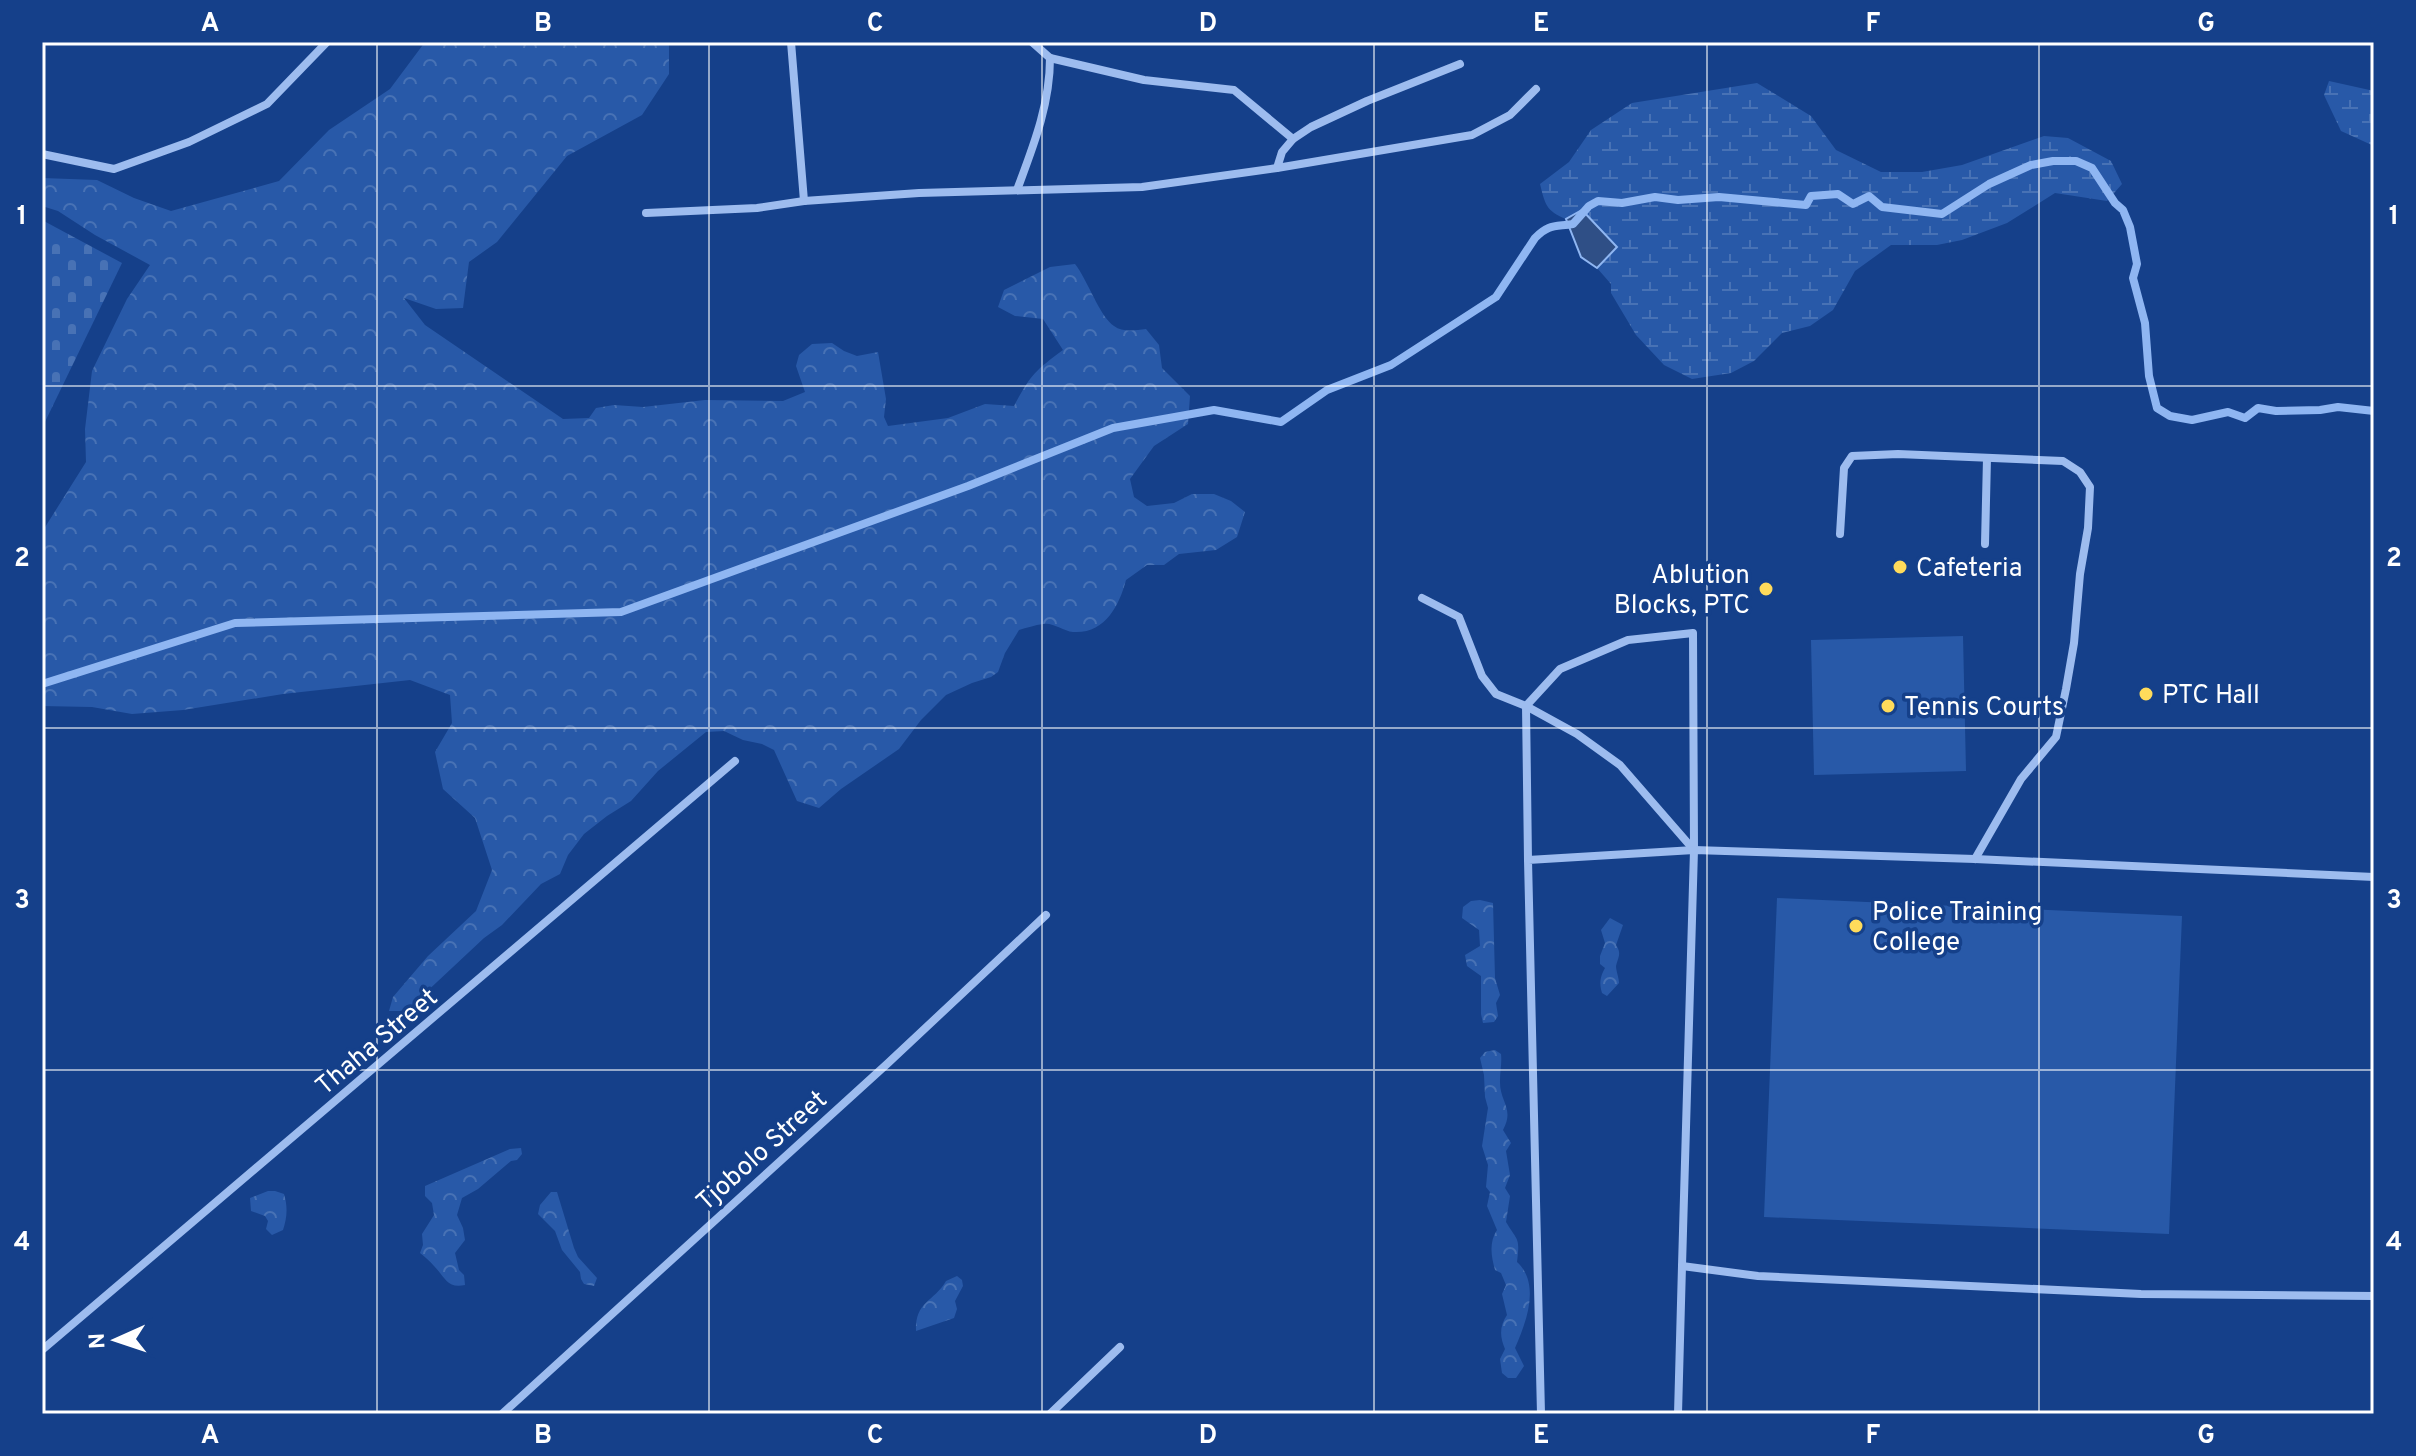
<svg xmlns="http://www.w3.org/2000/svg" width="2416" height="1456" font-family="Overpass,sans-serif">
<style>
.forest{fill:url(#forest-crowns)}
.wetland{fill:url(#wetland-marsh)}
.cemetery{fill:url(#cemetery-stones)}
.pitch{fill:#2859a8}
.water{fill:#2f4f86;stroke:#8fb6f2;stroke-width:2}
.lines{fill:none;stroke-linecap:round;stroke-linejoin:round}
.stream{stroke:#8fb6f2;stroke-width:8}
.street{stroke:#9dbcef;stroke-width:8}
.grid{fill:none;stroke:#fff;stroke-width:2;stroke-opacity:0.55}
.poi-dot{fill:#ffdb5b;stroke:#15408a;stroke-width:3}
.labels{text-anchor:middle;stroke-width:7;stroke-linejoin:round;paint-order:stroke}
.poi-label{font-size:26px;fill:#fff;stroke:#15408a;text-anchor:start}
.street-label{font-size:26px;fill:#fff;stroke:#15408a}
.neatline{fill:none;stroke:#fff;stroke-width:3}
.grid-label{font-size:26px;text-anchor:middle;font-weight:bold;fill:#fff}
</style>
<defs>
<pattern id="forest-crowns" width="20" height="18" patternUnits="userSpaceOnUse" patternTransform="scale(2)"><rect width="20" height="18" fill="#2859a8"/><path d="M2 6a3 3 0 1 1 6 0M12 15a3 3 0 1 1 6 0" fill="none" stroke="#4872b5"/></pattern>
<pattern id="wetland-marsh" width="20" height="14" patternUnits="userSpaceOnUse" patternTransform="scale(2)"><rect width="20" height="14" fill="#2859a8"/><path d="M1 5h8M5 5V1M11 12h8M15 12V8" fill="none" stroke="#4872b5"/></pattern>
<pattern id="cemetery-stones" width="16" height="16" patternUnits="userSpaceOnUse" patternTransform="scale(2)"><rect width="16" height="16" fill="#2859a8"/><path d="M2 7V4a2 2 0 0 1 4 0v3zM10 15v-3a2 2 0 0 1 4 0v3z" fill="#4872b5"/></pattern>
</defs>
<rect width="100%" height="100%" fill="#15408a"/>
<g class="forest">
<path d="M425,42H669V74L642,115L567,156L497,242L469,262L463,308L436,309L404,298L425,325L563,419L589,418L596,408L614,405L643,407L705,400L783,401L805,392L796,366L799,355L812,344L832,343L844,351L857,356L878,352L886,399L884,417L888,426L948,418L985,404L1014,406C1031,374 1035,371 1063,350L1043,319L1015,316L998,307L1004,290L1050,267L1075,264C1087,279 1100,317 1114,326C1123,333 1136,330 1146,329L1159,345L1162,368L1190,396L1188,424L1154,446L1130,479L1134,497L1147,506L1174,503L1192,494H1214L1231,501L1245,512L1237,537L1216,550L1179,554L1164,565H1147L1126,580C1119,606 1105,634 1073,632C1063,631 1053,622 1043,624C1035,625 1026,628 1019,630L1005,653L998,672L991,677L972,683L946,695L921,720L899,749L841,789L819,808L797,801L774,750L762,744L743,740L724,731L706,732L658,771L631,801L607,816L584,834L568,855L560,874L541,884L502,925L484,938L406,1011H389L393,997L428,956L476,911L492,870L475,818L443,789L435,752L452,723L450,695L410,680L283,694L183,710L132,714L92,707L42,706V532L86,462L85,429L92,371L127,299L150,265L95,235L58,211L42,206V178L97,180L134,198L171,211L279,181L329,130L390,89Z"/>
<path d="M1480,900L1493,903L1495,978L1500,995L1496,1003L1498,1016L1494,1022L1483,1023L1481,1014V976L1467,966L1465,955L1480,946L1479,930L1462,918L1463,907L1471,901Z"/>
<path d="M1610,918L1623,925L1616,945C1622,954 1618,957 1616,966C1616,971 1619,978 1619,983L1607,996L1602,993C1599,983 1600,977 1605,968L1600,964V956L1605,943L1601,930Z"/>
<path d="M1495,1050L1501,1054C1502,1063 1500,1071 1500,1080C1499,1102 1515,1108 1503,1130L1511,1143L1506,1151L1510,1175L1505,1188L1510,1196L1506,1222C1518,1242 1520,1237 1517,1262C1541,1284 1526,1323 1515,1348L1524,1366L1516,1378H1508L1502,1373L1500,1359L1505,1349C1500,1337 1499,1327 1507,1315L1502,1294L1506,1285L1501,1273L1495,1270C1491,1256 1489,1242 1497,1230L1487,1206L1490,1192L1486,1187L1488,1165L1482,1146L1488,1108L1485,1097L1484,1075L1480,1058L1485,1052Z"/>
<path d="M521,1148L522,1154L517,1160L511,1161L478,1189L462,1198L457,1215L463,1228L465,1240L455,1253L459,1270L464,1275L465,1285C447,1289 445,1277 434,1266C430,1261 425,1257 420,1253L423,1245L422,1234L434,1215L432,1203L425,1196V1186L510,1149Z"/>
<path d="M268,1191H275L284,1194C288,1207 287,1218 283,1230L272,1235L266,1229L268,1221L265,1216L251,1211L250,1198Z"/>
<path d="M551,1192H557L574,1248L578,1257L597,1278L594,1286L584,1284L581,1279L580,1272L562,1250L555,1231L538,1214L540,1205Z"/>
<path d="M957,1276L962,1280L963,1286L955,1301L957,1309L954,1318L916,1331C915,1301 934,1302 946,1281Z"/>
</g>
<g class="wetland">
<path d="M2329,81L2374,91V146L2341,131L2324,95Z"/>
<path d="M1757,83L1811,116L1836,150L1881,172H1922L1962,165L2044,136L2068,138L2111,161L2122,184L2107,201L2055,193L2007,223L1962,240L1937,245H1891L1855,271L1833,310L1810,326L1782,333L1754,361L1731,373L1692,379L1664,365L1636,335L1611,293V284L1597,268L1617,247L1582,210L1566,219C1546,211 1545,204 1540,184L1569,162L1591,130L1632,103Z"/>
</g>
<path class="cemetery" d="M42,220L122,263L42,428Z"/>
<g class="pitch">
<path d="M1963,636L1966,771L1814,775L1811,640Z"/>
<path d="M1777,898L2182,916L2169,1234L1764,1217Z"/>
</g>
<path class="water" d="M1582,210L1617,247L1597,268L1581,257L1566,219Z"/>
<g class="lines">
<path class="stream" d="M42,684L235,623L621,612L968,486L1113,428L1214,410L1281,422L1327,390L1391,365L1496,297L1535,238C1549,224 1554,227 1573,224L1589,206L1598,201L1622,203L1655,197L1678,200L1719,197L1806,205L1811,196L1838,194L1853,204L1869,196L1882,207L1942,214L1989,184L2031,165L2053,161H2076L2092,168L2115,203L2123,210L2130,227L2137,264L2133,278L2145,323L2149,376L2157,408L2170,416L2192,420L2228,412L2245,418L2258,408L2276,411L2320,410L2338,407L2374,411"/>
<g class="street">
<path d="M791,42L804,201"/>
<path d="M1032,42L1050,58L1144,80L1234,90L1293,139"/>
<path d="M42,154L114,169L189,142L267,104L327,42"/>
<path d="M1277,168L1282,152L1293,139L1311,127L1367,101L1460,64"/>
<path d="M1017,190C1033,147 1050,105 1050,58"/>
<path d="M646,213L757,208L804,201L919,193L1142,187L1277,168L1472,135L1510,115L1536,89"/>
<path d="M1840,534L1844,468L1852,456L1898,454L2063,461L2080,472L2090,487L2088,528L2080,574L2074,643L2066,689L2056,737L2021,779L1975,859"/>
<path d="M1985,544L1987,458"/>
<path d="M1422,598L1459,617L1482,676L1496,694L1526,706L1577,734L1620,765L1693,849"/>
<path d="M1528,860L1526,706L1560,669L1628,640L1693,633L1694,850"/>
<path d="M2374,877L1975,859L1694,850L1682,1266L1758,1276L2141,1294L2374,1296"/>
<path d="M42,1350L735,761"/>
<path d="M502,1414L887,1064L1046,915"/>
<path d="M1050,1414L1120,1347"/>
<path d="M1541,1414L1528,860L1694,850"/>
<path d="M1678,1414L1682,1266"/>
</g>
</g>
<path class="grid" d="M377,42V1414M709,42V1414M1042,42V1414M1374,42V1414M1707,42V1414M2039,42V1414M42,386H2374M42,728H2374M42,1070H2374"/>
<g class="poi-dot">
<circle cx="1900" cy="567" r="8"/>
<circle cx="1766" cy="589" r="8"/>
<circle cx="2146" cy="694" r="8"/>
<circle cx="1888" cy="706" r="8"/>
<circle cx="1856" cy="926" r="8"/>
</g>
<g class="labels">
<g class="poi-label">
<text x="1916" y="576">Cafeteria</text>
<text x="1750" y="583" text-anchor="end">Ablution<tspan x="1750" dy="30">Blocks, PTC</tspan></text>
<text x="2162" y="703">PTC Hall</text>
<text x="1904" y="715">Tennis Courts</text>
<text x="1872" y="920">Police Training<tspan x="1872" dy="30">College</tspan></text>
</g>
<g class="street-label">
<text transform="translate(376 1041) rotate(-40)" y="9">Thaha Street</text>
<text transform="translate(761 1150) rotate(-42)" y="9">Tjobolo Street</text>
</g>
</g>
<rect width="2416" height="1456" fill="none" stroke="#15408a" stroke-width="88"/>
<g transform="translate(116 1340) rotate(267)" stroke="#15408a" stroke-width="6" paint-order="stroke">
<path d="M0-6L14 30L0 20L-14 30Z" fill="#ffffff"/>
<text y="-12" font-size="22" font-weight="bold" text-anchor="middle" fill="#ffffff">N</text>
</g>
<rect x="44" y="44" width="2328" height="1368" class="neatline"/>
<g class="grid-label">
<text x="210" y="31">A</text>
<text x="543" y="31">B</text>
<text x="875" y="31">C</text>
<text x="1208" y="31">D</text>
<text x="1541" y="31">E</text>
<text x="1873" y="31">F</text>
<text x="2206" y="31">G</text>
<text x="22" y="224">1</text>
<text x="2394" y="224">1</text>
<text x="22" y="566">2</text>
<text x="2394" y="566">2</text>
<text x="22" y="908">3</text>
<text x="2394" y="908">3</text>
<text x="22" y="1250">4</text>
<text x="2394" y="1250">4</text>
<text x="210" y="1443">A</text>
<text x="543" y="1443">B</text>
<text x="875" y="1443">C</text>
<text x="1208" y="1443">D</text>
<text x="1541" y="1443">E</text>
<text x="1873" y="1443">F</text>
<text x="2206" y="1443">G</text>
</g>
</svg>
